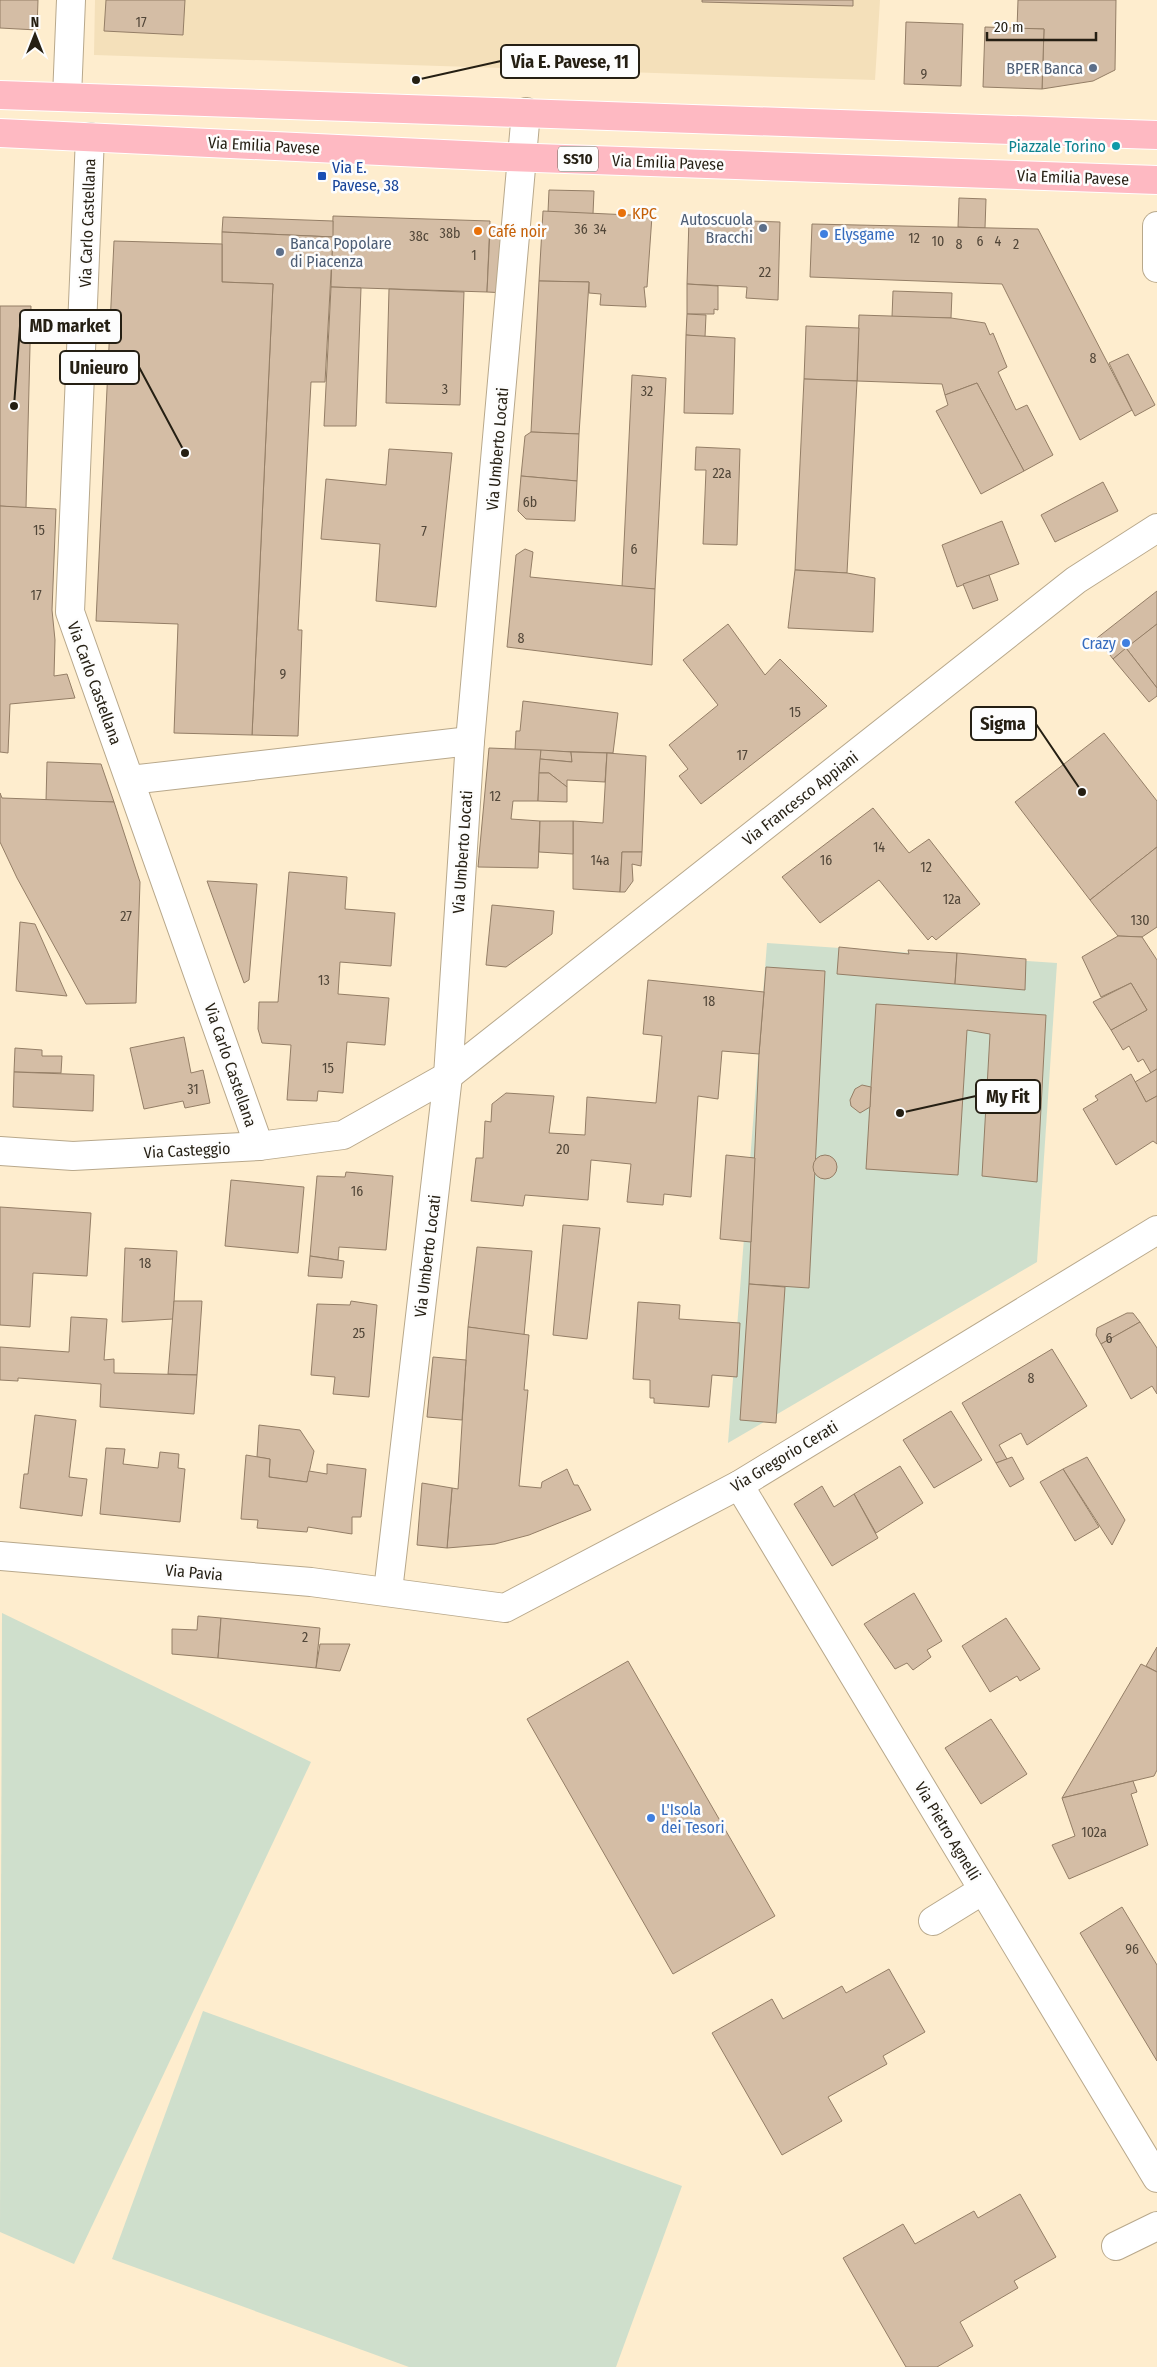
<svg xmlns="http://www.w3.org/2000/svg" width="1157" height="2367" font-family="'Fira Sans Condensed',sans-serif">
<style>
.built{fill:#f4e0ba}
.green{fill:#cfdfcc}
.building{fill:#d4bda5;stroke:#947e66}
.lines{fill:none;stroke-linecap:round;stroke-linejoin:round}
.minor-casing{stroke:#b8a88b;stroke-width:30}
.major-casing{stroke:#fff;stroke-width:30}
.minor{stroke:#fff;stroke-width:28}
.major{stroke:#feb9c2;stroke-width:28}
.service-dot{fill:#5c6f8a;stroke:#fdfdfd;stroke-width:2}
.culture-dot{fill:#0f9aa8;stroke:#fdfdfd;stroke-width:2}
.transit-dot{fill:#1a4fb4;stroke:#fdfdfd;stroke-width:2}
.food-dot{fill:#e8710a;stroke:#fdfdfd;stroke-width:2}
.shop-dot{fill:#3f7fe0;stroke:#fdfdfd;stroke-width:2}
.labels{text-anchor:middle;stroke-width:5;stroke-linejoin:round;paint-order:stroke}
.number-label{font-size:14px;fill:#514638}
.shield{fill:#fdfdfd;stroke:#666259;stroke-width:1}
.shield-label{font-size:15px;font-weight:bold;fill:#251f13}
.service-label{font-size:16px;fill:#4e5e75;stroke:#fdfdfd;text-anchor:end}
.street-label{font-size:16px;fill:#251f13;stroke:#fdfdfd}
.culture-label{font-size:16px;fill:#0d838f;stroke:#fdfdfd;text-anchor:end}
.transit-label{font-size:16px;fill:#164399;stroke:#fdfdfd;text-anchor:start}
.food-label{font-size:16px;fill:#c56008;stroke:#fdfdfd;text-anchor:start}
.shop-label{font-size:16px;fill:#366cbe;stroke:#fdfdfd;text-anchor:start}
.leader{fill:none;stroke:#251f13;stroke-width:2}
.callout-dot{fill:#251f13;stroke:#fdfdfd;stroke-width:2}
.callout{fill:#fdfdfd;stroke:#251f13;stroke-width:2}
.callout-label{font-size:18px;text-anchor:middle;font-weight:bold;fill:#251f13}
</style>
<rect width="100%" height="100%" fill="#feedce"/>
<path class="built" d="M95,0H880L875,80L94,55Z"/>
<g class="green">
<path d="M767,943L1057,963L1037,1262L728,1443Z"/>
<path d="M2,1613L311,1762L74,2264L0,2232Z"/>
<path d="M203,2011L682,2186L616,2367H409L112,2259Z"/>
</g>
<g class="building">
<path d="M0,0H38L37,30L0,28Z"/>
<path d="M106,0H185L183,35L104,31Z"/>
<path d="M702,0H853V6L702,2Z"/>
<path d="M1018,0H1116L1115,70L1093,81L1042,89L1044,29H1017Z"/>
<path d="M906,22L963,24L961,86L904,84Z"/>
<path d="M985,27L1044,29L1042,89L983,87Z"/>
<path d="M549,190L594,191L593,214L548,212Z"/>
<path d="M959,198L986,199L985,228L958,227Z"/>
<path d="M543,211L652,216L647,287H644L646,307L600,305L601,294L589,293V282L539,281Z"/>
<path d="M333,216L490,221L487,292L331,287Z"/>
<path d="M223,217L333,221V237L222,232Z"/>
<path d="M689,219L780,222L778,300L746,298L747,287L687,284Z"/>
<path d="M812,224L1038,229L1132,410L1080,440L1002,284L810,277Z"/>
<path d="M490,230L510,231L507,293L487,292Z"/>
<path d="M222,232L333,237L325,382H311L298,630H302L298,736L252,735L273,284L222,282Z"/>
<path d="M114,241L222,244V282L273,284L252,735L174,733L178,624L96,621Z"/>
<path d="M539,281L589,282L579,434L531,432Z"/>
<path d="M687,284L718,286V310L714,309V314H687Z"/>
<path d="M331,287L361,288L356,426H324Z"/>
<path d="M389,289L464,292L460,405L386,403Z"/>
<path d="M893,291L952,293L951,318L892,317Z"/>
<path d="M0,306H31L26,508L0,506Z"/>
<path d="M687,314L706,315L705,337L686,335Z"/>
<path d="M859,315L951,318L985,323L990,335L993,333L1007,367L998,372L1016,410L1027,405L1053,455L1024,471L977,383L945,395L942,384L857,381Z"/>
<path d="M806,326L859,328L857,381L804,379Z"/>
<path d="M686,335L735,338L733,414L684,413Z"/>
<path d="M1128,354L1155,405L1135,416L1109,363Z"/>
<path d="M632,375L666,378L655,589L622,587Z"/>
<path d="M804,379L857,381L847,573L795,570Z"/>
<path d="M977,383L1024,471L981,494L936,411L948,405L945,395Z"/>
<path d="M531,432L579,434L577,481L521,476L525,436Z"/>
<path d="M696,447L740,449L737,545L703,544L706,470H695Z"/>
<path d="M389,449L452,453L436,607L376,601L380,544L321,539L326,479L386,485Z"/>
<path d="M521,476L577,481L575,521L526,519L518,511Z"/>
<path d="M1103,482L1118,511L1055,542L1041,515Z"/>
<path d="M0,506L56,509L52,610L55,640L54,676L67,674L75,698L10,704L8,753L0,752Z"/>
<path d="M1002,521L1019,564L957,587L942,545Z"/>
<path d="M525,549L533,552L530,577L655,589L652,665L507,647L516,555Z"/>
<path d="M795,570L847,573L875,578L873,632L788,628Z"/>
<path d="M989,575L998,600L973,609L963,584Z"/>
<path d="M1157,591V624L1113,659L1097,638Z"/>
<path d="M728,624L765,675L780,659L827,706L701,804L679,776L688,769L669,745L718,705L683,660Z"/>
<path d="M1157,624V688L1126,648Z"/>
<path d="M1126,648L1157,688V696L1149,702L1113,659Z"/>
<path d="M523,701L618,713L613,753L515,750L516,731H520Z"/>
<path d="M1104,733L1157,801V847L1090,900L1015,802Z"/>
<path d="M489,748L541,750L538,801H513L511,819L540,821L538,868L478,867Z"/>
<path d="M541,750L571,752L572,762L540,759Z"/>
<path d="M571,752L607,753L605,782L567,780V787L549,773H539L540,759L572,762Z"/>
<path d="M607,753L646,756L642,852H622L620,892L573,889V821L603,823Z"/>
<path d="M47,762L101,764L114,802L46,801Z"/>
<path d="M539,773H549L567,787V802L538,801Z"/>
<path d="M0,793L2,798L114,802L140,882L136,1003L86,1004L17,878L0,842Z"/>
<path d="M873,808L909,853L929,839L980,904L936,940L932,936L928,940L879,880L820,923L782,877Z"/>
<path d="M540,821H573V854L539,852Z"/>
<path d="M1157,847V927L1142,937L1118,936L1090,900Z"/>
<path d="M622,852H642L641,866L632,864L633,881L625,892H620Z"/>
<path d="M289,872L347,877L345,909L395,913L391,966L340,962L338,994L389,998L385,1045L347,1042L343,1093L318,1091L317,1101L287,1100L291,1045L262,1043L258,1029L259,1002H278Z"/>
<path d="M207,881L257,884L249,980L244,983Z"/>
<path d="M492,905L554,911L552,934L506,967L486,965Z"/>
<path d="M20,922L35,924L67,996L16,991Z"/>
<path d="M1118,936L1142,937L1157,960V1069L1151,1073L1143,1059L1138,1062L1129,1046L1123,1050L1111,1030L1147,1010L1131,983L1101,997L1082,957Z"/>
<path d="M839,947L909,954L908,950L957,953L955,984L837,974Z"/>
<path d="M957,953L1026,959L1025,990L955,984Z"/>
<path d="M766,967L825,971L809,1288L749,1284L759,1054Z"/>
<path d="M648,980L764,992L759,1054L722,1051L718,1099L698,1096L691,1197L664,1194L663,1205L627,1202L631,1164L591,1160L588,1200L525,1195L523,1206L471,1201L476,1158H483L485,1121L491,1122L492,1104L506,1093L554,1096L549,1133L585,1135L587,1097L656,1103L662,1036L643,1034Z"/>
<path d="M1131,983L1147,1010L1111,1030L1093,1002Z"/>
<path d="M876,1004L1046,1015L1037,1182L982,1176L990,1034L967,1030L958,1175L866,1169Z"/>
<path d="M184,1037L191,1073L203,1070L210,1103L185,1108L183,1101L144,1109L130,1048Z"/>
<path d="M15,1048L42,1050V1056H62L61,1073L14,1072Z"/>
<path d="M1157,1069V1096L1146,1102L1135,1082Z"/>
<path d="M14,1072L94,1075L93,1111L13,1107Z"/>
<path d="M1131,1074L1146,1102L1157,1096V1144L1153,1141L1116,1165L1083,1109L1098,1100L1095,1096Z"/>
<path d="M862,1085L871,1087L870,1107L860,1113L851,1106L850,1100L855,1089Z"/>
<path d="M726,1155L755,1158L751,1242L720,1239Z"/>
<circle cx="825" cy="1167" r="12"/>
<path d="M346,1172L393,1176L386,1250L339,1247L338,1260L310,1256L317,1176L345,1177Z"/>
<path d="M231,1180L304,1187L298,1253L225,1246Z"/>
<path d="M0,1207L91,1213L87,1276L33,1273L30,1327L0,1325Z"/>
<path d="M563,1225L600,1228L587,1339L553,1335Z"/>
<path d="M477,1247L532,1251L524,1335L468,1327Z"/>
<path d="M125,1248L177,1251L173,1319L122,1322Z"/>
<path d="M310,1256L344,1261L342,1278L308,1276Z"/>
<path d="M749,1284L785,1287L776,1423L740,1420Z"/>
<path d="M174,1301H202L197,1375L168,1374Z"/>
<path d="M351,1301L377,1305L369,1397L333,1394L335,1377L311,1375L317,1304L350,1305Z"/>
<path d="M638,1302L680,1305L679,1319L740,1323L737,1377L712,1375L709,1407L654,1403V1398H650V1380L633,1379Z"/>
<path d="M1127,1313H1133L1140,1322L1101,1344L1096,1335L1097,1328Z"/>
<path d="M71,1317L107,1319L104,1360L114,1359V1373L197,1375L194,1414L100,1407L101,1384L18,1378V1381L0,1380V1347L69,1352Z"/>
<path d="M1140,1322L1157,1348V1394L1152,1386L1131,1399L1101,1344Z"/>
<path d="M468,1327L529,1335L524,1390H528L519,1486L541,1488L542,1482L567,1469L574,1485H578L591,1510L529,1535L495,1544L447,1548L452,1488L458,1489Z"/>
<path d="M1052,1349L1087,1406L1027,1445L1021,1433L999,1445L1007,1459L996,1463L962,1403Z"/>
<path d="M433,1357L466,1360L462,1420L427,1417Z"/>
<path d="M951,1411L982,1460L934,1488L903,1440Z"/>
<path d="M35,1415L76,1420L69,1477L87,1479L82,1516L20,1508L24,1474H28Z"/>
<path d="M259,1425L300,1430L314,1451L307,1482L269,1477L270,1459L257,1457Z"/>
<path d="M106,1448L125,1449L123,1464L158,1468L160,1452L179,1454L178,1468L185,1469L180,1522L100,1514Z"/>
<path d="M246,1455L270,1459L269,1477L307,1482L309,1471L327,1474V1464L366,1469L361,1517H352V1534L308,1527L307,1532L257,1528L258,1520L241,1519Z"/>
<path d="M1012,1457L1024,1479L1010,1487L996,1463Z"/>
<path d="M1087,1457L1125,1520L1112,1545L1063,1469Z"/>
<path d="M900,1466L923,1503L876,1533L854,1494Z"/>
<path d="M1063,1469L1099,1527L1075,1541L1040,1482Z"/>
<path d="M422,1483L452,1488L447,1548L417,1545Z"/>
<path d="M822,1486L834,1507L854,1494L878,1538L832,1566L794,1504Z"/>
<path d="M914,1593L942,1641L927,1650L931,1657L913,1670L907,1663L895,1669L864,1624Z"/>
<path d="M198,1616L221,1618L218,1658L172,1654V1629L197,1630Z"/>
<path d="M221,1618L320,1628L316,1668L218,1658Z"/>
<path d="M1006,1618L1040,1669L1020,1681L1017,1676L990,1692L962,1646Z"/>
<path d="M320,1644H350L340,1671L316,1668Z"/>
<path d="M1157,1647V1672L1146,1666Z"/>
<path d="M628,1661L775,1916L673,1974L527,1719Z"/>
<path d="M1141,1664L1157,1672V1770L1154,1776L1062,1798Z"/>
<path d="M991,1719L1027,1774L981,1804L945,1748Z"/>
<path d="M1133,1781L1137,1792L1131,1794L1148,1845L1069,1879L1052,1845L1075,1836L1062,1798Z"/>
<path d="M1122,1907L1157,1965V2061L1080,1933Z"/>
<path d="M889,1969L925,2032L883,2056L887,2064L828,2097L842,2121L782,2155L712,2033L772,1999L783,2019L842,1986L846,1993Z"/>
<path d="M1020,2194L1056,2257L1014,2281L1018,2288L960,2322L973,2346L937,2367H906L843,2258L903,2224L915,2244L974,2211L978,2218Z"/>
</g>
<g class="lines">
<defs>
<g id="minor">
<path d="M67,97L71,0"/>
<path d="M90,137L70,612L259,1146"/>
<path d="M1157,226V268"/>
<path d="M130,780L470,741"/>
<path d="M0,1151L73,1156L259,1146L343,1135L448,1076L1076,580L1157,528"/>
<path d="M739,1485L1157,2178"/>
<path d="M0,1556L311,1582L505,1608L739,1485L1157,1230"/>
<path d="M388,1591L448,1076L470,741L526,112"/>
<path d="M933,1921L983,1890"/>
<path d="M1116,2246L1157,2226"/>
</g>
<g id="major">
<path d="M0,95L1157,135"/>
<path d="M0,133L506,157L1157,180"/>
</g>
</defs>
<use href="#minor" class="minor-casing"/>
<use href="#major" class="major-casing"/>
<use href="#minor" class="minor"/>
<use href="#major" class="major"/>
</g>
<g class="service-dot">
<circle cx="1093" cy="68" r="5"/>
<circle cx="763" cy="228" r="5"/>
<circle cx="280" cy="252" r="5"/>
</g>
<circle class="culture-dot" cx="1116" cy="146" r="5"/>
<rect class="transit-dot" x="317" y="171" width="10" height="10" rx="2.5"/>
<g class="food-dot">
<circle cx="622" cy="213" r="5"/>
<circle cx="478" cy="231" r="5"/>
</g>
<g class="shop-dot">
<circle cx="824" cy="234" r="5"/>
<circle cx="1126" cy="643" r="5"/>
<circle cx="651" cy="1818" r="5"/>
</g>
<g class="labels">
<g class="number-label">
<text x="141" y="27">17</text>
<text x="924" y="79">9</text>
<text x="581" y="234">36</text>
<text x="600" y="234">34</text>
<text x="450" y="238">38b</text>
<text x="419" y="241">38c</text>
<text x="914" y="243">12</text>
<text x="938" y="246">10</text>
<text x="980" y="246">6</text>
<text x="998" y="246">4</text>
<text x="959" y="249">8</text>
<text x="1016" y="249">2</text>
<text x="474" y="260">1</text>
<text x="765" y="277">22</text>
<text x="1093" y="363">8</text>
<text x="445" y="394">3</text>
<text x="647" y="396">32</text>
<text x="722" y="478">22a</text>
<text x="530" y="507">6b</text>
<text x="39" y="535">15</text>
<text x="424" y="536">7</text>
<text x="634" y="554">6</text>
<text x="36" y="600">17</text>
<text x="521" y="643">8</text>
<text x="283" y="679">9</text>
<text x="795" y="717">15</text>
<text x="742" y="760">17</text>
<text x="495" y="801">12</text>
<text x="879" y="852">14</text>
<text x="600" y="865">14a</text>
<text x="826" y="865">16</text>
<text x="926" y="872">12</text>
<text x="952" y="904">12a</text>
<text x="126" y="921">27</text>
<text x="1140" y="925">130</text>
<text x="324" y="985">13</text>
<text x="709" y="1006">18</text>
<text x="328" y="1073">15</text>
<text x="193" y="1094">31</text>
<text x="563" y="1154">20</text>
<text x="357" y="1196">16</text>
<text x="145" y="1268">18</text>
<text x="359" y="1338">25</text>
<text x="1109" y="1343">6</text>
<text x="1031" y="1383">8</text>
<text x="305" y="1642">2</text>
<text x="1094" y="1837">102a</text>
<text x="1132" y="1954">96</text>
</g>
<rect class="shield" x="558" y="146.5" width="40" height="25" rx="4"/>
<g class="shield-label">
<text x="578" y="164">SS10</text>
</g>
<g class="service-label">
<text x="1083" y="74">BPER Banca</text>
<text x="753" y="225">Autoscuola<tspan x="753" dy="18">Bracchi</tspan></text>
<text x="290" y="249" text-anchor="start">Banca Popolare<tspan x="290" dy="18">di Piacenza</tspan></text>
</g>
<g class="street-label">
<text transform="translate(264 145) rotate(3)" y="6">Via Emilia Pavese</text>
<text transform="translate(668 162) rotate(2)" y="6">Via Emilia Pavese</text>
<text transform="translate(1073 177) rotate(2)" y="6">Via Emilia Pavese</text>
<text transform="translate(87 223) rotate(-88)" y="6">Via Carlo Castellana</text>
<text transform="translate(497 449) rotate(-85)" y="6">Via Umberto Locati</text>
<text transform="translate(95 683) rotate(70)" y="6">Via Carlo Castellana</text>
<text transform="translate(800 798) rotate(-38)" y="6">Via Francesco Appiani</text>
<text transform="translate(462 852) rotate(-86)" y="6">Via Umberto Locati</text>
<text transform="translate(231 1065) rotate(71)" y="6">Via Carlo Castellana</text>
<text transform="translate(187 1150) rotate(-3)" y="6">Via Casteggio</text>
<text transform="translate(427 1256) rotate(-83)" y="6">Via Umberto Locati</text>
<text transform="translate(784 1456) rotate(-31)" y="6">Via Gregorio Cerati</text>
<text transform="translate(194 1572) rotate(5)" y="6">Via Pavia</text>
<text transform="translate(948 1831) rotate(59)" y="6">Via Pietro Agnelli</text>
</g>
<g class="culture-label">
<text x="1106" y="152">Piazzale Torino</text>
</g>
<g class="transit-label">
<text x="332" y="173">Via E.<tspan x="332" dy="18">Pavese, 38</tspan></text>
</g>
<g class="food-label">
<text x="632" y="219">KPC</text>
<text x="488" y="237">Café noir</text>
</g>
<g class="shop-label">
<text x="834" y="240">Elysgame</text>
<text x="1116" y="649" text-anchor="end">Crazy</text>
<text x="661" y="1815">L'Isola<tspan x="661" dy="18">dei Tesori</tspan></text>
</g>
</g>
<path class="leader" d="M416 80L501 61M14 406L20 326M185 453L139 367M1082 792L1036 724M900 1113L976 1096"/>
<g class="callout-dot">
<circle cx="416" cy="80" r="5"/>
<circle cx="14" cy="406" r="5"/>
<circle cx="185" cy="453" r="5"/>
<circle cx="1082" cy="792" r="5"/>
<circle cx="900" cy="1113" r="5"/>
</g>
<g class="callout">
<rect x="501" y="45" width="138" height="33" rx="5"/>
<rect x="20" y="310" width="101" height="33" rx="5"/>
<rect x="60" y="351" width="79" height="33" rx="5"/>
<rect x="971" y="707" width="65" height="33" rx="5"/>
<rect x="976" y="1080" width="64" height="33" rx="5"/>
</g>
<g class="callout-label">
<text x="570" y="68">Via E. Pavese, 11</text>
<text x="70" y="332">MD market</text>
<text x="99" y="374">Unieuro</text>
<text x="1003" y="730">Sigma</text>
<text x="1008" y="1103">My Fit</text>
</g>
<g transform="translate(35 35)" stroke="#fdfdfd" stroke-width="4" paint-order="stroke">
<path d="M0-4L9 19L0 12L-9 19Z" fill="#251f13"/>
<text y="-8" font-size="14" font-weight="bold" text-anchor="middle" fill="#251f13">N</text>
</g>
<path d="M987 32v8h109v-8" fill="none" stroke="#251f13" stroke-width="2.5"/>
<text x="994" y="32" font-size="15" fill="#251f13" stroke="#fdfdfd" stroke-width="4" paint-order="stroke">20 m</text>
</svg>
